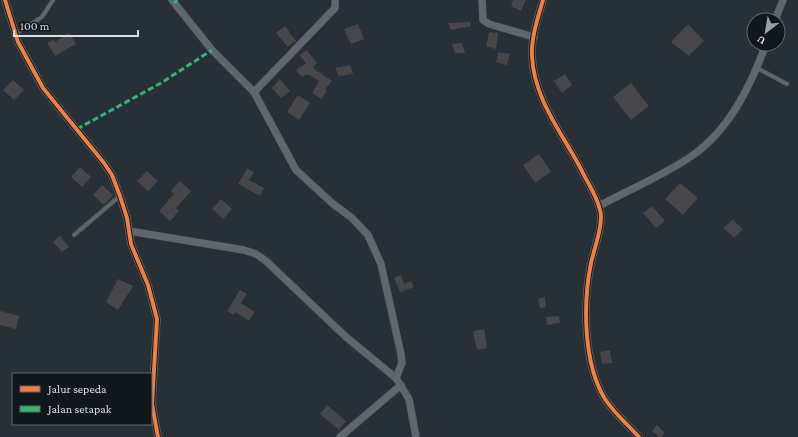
<svg xmlns="http://www.w3.org/2000/svg" width="798" height="437" font-family="'Crimson Pro',serif">
<style>
.building{fill:#47474a}
.lines{fill:none;stroke-linecap:round;stroke-linejoin:round}
.service-casing{stroke:#444c52;stroke-width:5}
.minor-casing{stroke:#444c52;stroke-width:8}
.service{stroke:#60666d;stroke-width:3.5}
.minor{stroke:#60666d;stroke-width:7}
.quiet{stroke:#33b770;stroke-width:3;stroke-dasharray:6 3;stroke-linecap:butt}
.cycleway-casing{stroke:#10171d;stroke-width:6}
.cycleway{stroke:#f27e40;stroke-width:4}
</style>
<rect width="100%" height="100%" fill="#272f37"/>
<g class="building">
<path d="M513,0H526L521,11L511,6Z"/>
<path d="M471,22V26L451,30L448,23Z"/>
<path d="M358,24L364,39L351,44L344,29Z"/>
<path d="M688,24L704,41L689,56L671,42Z"/>
<path d="M285,26L296,41L288,47L276,33Z"/>
<path d="M489,32L498,33L496,49L486,46Z"/>
<path d="M69,33L76,44L55,56L47,43L54,39L55,42Z"/>
<path d="M462,43L465,53H455L452,44Z"/>
<path d="M307,50L317,63L313,68L332,81L325,89L327,90L322,99L312,93L319,81L307,74L302,77L296,70L306,63L299,55Z"/>
<path d="M498,52L510,54L507,65L496,62Z"/>
<path d="M350,65L353,74L339,76L335,68Z"/>
<path d="M565,74L572,85L562,93L554,81Z"/>
<path d="M280,79L290,91L281,98L272,88Z"/>
<path d="M13,80L24,90L14,100L3,90Z"/>
<path d="M631,83L649,106L631,120L613,97Z"/>
<path d="M298,95L310,103L299,120L287,112Z"/>
<path d="M539,154L551,172L535,183L523,165Z"/>
<path d="M80,167L91,177L82,187L71,177Z"/>
<path d="M247,169L254,172L249,180L264,188L260,196L238,184Z"/>
<path d="M147,171L158,181L148,191L137,181Z"/>
<path d="M180,181L191,191L176,208L179,211L170,221L159,211L174,194L171,191Z"/>
<path d="M680,183L698,198L683,215L665,199Z"/>
<path d="M102,185L113,195L104,205L93,195Z"/>
<path d="M221,199L232,209L223,219L212,209Z"/>
<path d="M652,206L665,221L656,228L643,213Z"/>
<path d="M733,220L743,229L734,238L723,228Z"/>
<path d="M60,236L69,247L62,252L53,242Z"/>
<path d="M401,275L404,284L411,281L414,287L400,292L394,278Z"/>
<path d="M118,279L133,286L118,310L106,302Z"/>
<path d="M240,290L247,294L241,303L255,312L249,321L235,312L234,315L227,311Z"/>
<path d="M545,297L546,307L540,308L538,299Z"/>
<path d="M0,311L19,316L16,329L0,325Z"/>
<path d="M559,316L560,323L547,325L546,317Z"/>
<path d="M484,329L487,348L477,350L473,331Z"/>
<path d="M610,350L612,363L602,364L600,352Z"/>
<path d="M327,405L346,421L339,430L320,414Z"/>
<path d="M657,425L665,433L661,437H659L652,431Z"/>
</g>
<g class="lines">
<defs>
<g id="service">
<path d="M15,34L42,17L53,0"/>
<path d="M757,68L787,84"/>
<path d="M74,235L120,196"/>
</g>
<g id="minor">
<path d="M5,0L18,42L43,88L104,163L112,175L120,196L127,218L131,244L148,285L157,319L152,404L158,437"/>
<path d="M172,0L212,50L254,92L335,8V0"/>
<path d="M482,0L483,20L489,24L534,37"/>
<path d="M543,0C538,17 531,38 532,56C534,100 563,134 582,171C588,184 597,196 600,210C604,223 594,249 591,263C583,303 583,363 605,399C614,413 628,425 639,437"/>
<path d="M775,20L783,0"/>
<path d="M254,92L296,170L332,203L352,218L368,235L381,264L401,354L402,363L396,378"/>
<path d="M599,206C630,189 665,175 693,155C730,129 751,85 766,44"/>
<path d="M129,231L244,250L256,254L266,261L346,337L396,378L409,399L416,437"/>
<path d="M340,437L401,385"/>
</g>
</defs>
<use href="#service" class="service-casing"/>
<use href="#minor" class="minor-casing"/>
<use href="#service" class="service"/>
<use href="#minor" class="minor"/>
<g class="quiet">
<path d="M174,3L177,0"/>
<path d="M77,129L161,83L212,50"/>
</g>
<defs>
<g id="cycleway">
<path d="M5,0L18,42L43,88L104,163L112,175L120,196L127,218L131,244L148,285L157,319L152,404L158,437"/>
<path d="M543,0C538,17 531,38 532,56C534,100 563,134 582,171C588,184 597,196 600,210C604,223 594,249 591,263C583,303 583,363 605,399C614,413 628,425 639,437"/>
</g>
</defs>
<use href="#cycleway" class="cycleway-casing"/>
<use href="#cycleway" class="cycleway"/>
</g>
<rect x="12" y="373" width="140" height="52" fill="#10171d" stroke="#5f676e"/>
<rect x="20" y="386" width="20" height="6" fill="#f27e40" stroke="#5f676e"/>
<text x="48" y="393" font-size="12" fill="#d5dfe8">Jalur sepeda</text>
<rect x="20" y="406" width="20" height="6" fill="#33b770" stroke="#5f676e"/>
<text x="48" y="413" font-size="12" fill="#d5dfe8">Jalan setapak</text>
<g transform="translate(766 32) rotate(211)"><circle r="19" fill="#10171d" stroke="#5f676e"/>
<path d="M0-3L7 15L0 10L-7 15Z" fill="#98a1aa"/>
<text y="-6" font-size="11" font-weight="bold" text-anchor="middle" fill="#d5dfe8">U</text>
</g>
<path d="M14 30v6h124v-6" fill="none" stroke="#d5dfe8" stroke-width="2"/>
<text x="20" y="30" font-size="12" fill="#d5dfe8" stroke="#10171d" stroke-width="3" paint-order="stroke">100 m</text>
</svg>
